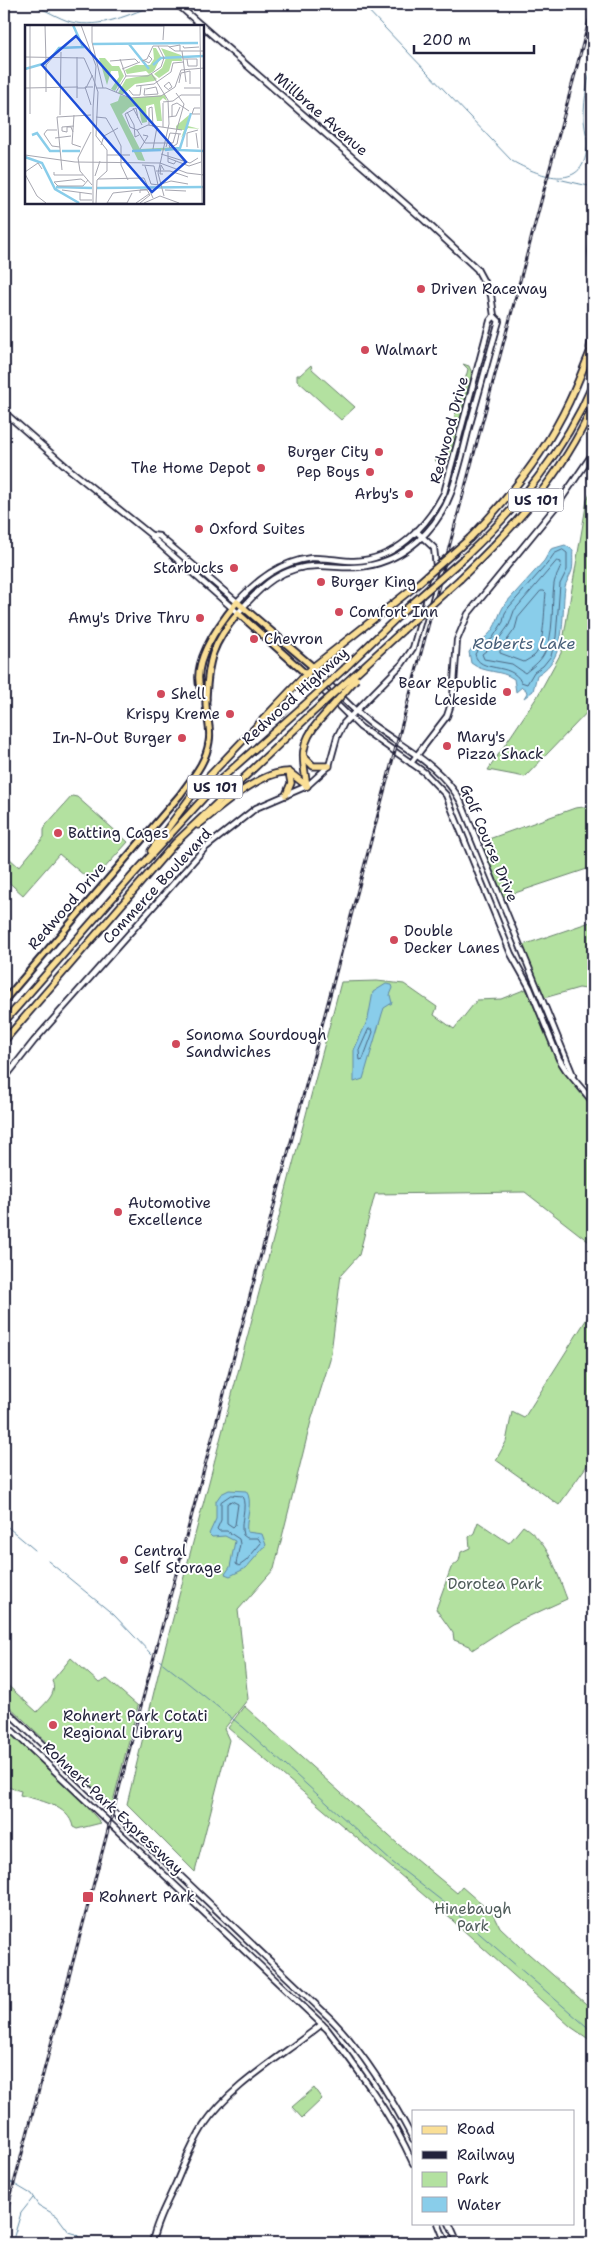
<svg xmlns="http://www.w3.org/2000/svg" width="597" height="2247" font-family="'Shantell Sans',sans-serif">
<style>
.green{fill:#b3e1a0;stroke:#6a826e}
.water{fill:#89cdea;stroke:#6089a4}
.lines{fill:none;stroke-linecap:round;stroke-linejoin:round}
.shore{stroke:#4b6681;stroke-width:1}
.stream{stroke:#6089a4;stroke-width:1}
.secondary-casing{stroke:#22223b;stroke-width:8}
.primary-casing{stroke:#22223b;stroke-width:9}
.highway-casing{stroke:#22223b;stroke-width:9}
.secondary{stroke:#fff;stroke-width:4.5}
.primary{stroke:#fadf96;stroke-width:5}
.highway{stroke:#fadf96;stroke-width:5.5}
.rail-casing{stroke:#22223b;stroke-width:3}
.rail{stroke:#fff;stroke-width:1;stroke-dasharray:4;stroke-linecap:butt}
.highway-bridge-casing{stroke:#22223b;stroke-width:9;stroke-linecap:butt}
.highway-bridge{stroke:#fadf96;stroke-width:5.5}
.poi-dot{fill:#d1495b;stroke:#fff;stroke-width:2}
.labels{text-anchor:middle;stroke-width:4;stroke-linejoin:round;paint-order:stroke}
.shield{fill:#fff;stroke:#646476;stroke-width:1}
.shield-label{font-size:14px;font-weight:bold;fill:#22223b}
.street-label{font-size:15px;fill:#22223b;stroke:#fff}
.poi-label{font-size:15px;fill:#22223b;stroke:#fff;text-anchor:start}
.park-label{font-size:15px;fill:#4e5b59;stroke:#fff}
.water-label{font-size:16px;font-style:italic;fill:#465e78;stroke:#fff}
.inset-river{fill:none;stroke:#89cdea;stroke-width:2.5}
.inset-road{fill:none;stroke:#a7a7b1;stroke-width:1}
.view{fill:#1d4ed8;fill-opacity:0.15;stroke:#1d4ed8;stroke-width:2.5}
.inset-edge{fill:none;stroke:#22223b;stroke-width:2.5}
</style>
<rect width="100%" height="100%" fill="#fff"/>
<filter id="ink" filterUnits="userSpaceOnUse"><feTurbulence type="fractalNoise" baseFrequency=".02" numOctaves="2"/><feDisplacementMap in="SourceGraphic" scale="10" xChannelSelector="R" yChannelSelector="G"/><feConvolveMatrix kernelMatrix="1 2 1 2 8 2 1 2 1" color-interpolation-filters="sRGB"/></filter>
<g filter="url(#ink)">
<g class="green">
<path d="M463,364L469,366L472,373L449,461L442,464L434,460L444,453L441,449L442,447H446L467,373L468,369Z"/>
<path d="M311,365L312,369L355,407L341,420L297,380V375H300Z"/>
<path d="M593,488V706L525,777L488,770L537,697L561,653L587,500Z"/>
<path d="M72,796L77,797L128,842L92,882L59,854L23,895L4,878V864L9,858L19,867L44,837V830L46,825Z"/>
<path d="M593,806V867L503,897L482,848L486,840L575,808Z"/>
<path d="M593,921V990L579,988L544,998L523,945Z"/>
<path d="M377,981L404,984L437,1007L434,1015L454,1029L477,1000L501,999L526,989C546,1033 558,1072 593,1107V1245L525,1192L375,1194L359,1255L341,1275L330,1360L311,1421L274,1569L238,1610L248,1699L224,1729L229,1740L195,1872L127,1804L158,1675L341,982Z"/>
<path d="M593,1309V1457L559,1505L496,1460L506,1442L512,1412L524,1418Z"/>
<path d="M478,1522L509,1543L523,1526C550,1543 556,1571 567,1599L512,1624L472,1650L470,1646L454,1640L453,1633L436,1609L451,1568L459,1561L461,1552L470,1548L469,1537L474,1533Z"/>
<path d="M71,1658L99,1683L107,1679L138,1706L112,1805L4,1701V1682L37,1712C45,1703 58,1694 52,1681Z"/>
<path d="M244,1706L398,1844L457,1893L462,1887L494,1915L500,1927L521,1947L593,2010V2042L571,2027L433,1903L228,1728Z"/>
<path d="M4,1728L80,1799L101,1823L77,1829L73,1827C69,1805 38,1800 20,1795L21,1791L4,1786Z"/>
<path d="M314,2088L322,2099L302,2118L292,2107Z"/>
</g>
<g class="water">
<path d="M565,545L573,550C572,557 574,567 571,573C569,578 566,582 565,587C561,617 568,658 537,675L533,691L524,698L527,693L526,690L522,687L516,692L514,679C500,669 485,674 471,663L469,652C477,642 479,643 487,636C497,627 498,614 505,604L544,561L551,549Z"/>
<path d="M386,984L392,985L393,988L390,995L392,1003L384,1008L382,1014L363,1079L354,1082V1050L368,1019L373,992Z"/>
<path d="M229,1490L246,1491C254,1501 245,1519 247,1532L262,1534L266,1545L246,1568L230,1576L225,1574L230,1567L235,1541L225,1536L212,1537L209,1534L216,1519V1501L221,1494Z"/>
</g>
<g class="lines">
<g class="shore">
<path d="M563,550L567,553V570L560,584L556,637L551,656L543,666L534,672L527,684L521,682C511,661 479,674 475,654L481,645L492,639L503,622L505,613L509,607L547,564L554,554Z"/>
<path d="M557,561L561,562C561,571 555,576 554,584C551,606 555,635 544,654C540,662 531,668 525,673L512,664L484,659L482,654L496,643L509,625L514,611Z"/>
<path d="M541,591H544L546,593C544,608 545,646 534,656C531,658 527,660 524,662L500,653V650L515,629L518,618Z"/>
<path d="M369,1029H372L373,1032L363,1059L360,1060L359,1051Z"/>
<path d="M231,1495L242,1496C248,1507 239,1522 243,1535L247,1538H258L261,1543L246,1561L239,1566L236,1564L240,1544L239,1539L227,1531H219L217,1529L221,1520V1502Z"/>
<path d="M232,1501L238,1504L235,1525L233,1527L227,1523V1504Z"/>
</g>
<g class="stream">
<path d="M32,4C44,9 58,18 71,22C101,29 130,14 157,4"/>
<path d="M362,4L512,161C537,175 583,194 587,148C588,137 584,128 584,117C584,98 588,79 593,61"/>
<path d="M558,179L593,187"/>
<path d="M4,1524L35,1550"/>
<path d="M48,1561L114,1615L152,1655"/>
<path d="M159,1660L243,1727L392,1862L446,1904"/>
<path d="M451,1908L455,1912"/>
<path d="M458,1915L593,2032"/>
<path d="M4,2178L31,2194L38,2205L57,2216L69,2232L76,2234L85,2243"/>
<path d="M12,2243L21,2213L33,2198"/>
</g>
<defs>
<g id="secondary">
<path d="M177,4L202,26"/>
<path d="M4,412L69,469L151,535L155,540L238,613C261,586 282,565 320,566C335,566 351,569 366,566C404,560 437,530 451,493C459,471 464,447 470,424C480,390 489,355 499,321L494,316L491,295L477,269L424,220L202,26"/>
<path d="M151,535L159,536L237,602C258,579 280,562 311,558C325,557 340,561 354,561C395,560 426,528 444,493L490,321L494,316"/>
<path d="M313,667C331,686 349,707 370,723C403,748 441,765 461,802L573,1075"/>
<path d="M306,674L360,727L424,772L446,795L511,954L530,988L559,1059L566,1070L593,1102"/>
<path d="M411,763L447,716L453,698L457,640L468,614L558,504L593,453"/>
<path d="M4,1079L34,1041L205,848L256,808L307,786L329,766L337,737L344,723L402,664L413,648L436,566L434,548L416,531"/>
<path d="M4,1708L332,2020C365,2054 391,2097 413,2139"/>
<path d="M4,1723L327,2029C360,2072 391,2114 413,2163"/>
<path d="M438,2223L446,2243"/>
<path d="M449,2223L458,2243"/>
<path d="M152,2243C156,2222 167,2203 176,2183C184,2164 192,2143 204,2125C233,2083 283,2056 322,2024"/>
</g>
<g id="primary">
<path d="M206,699C183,671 220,623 237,602L313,667"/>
<path d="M4,1001L180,795C192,778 206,763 209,742C212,728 205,714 206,700C208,660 212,644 238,613L306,674"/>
</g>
<g id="highway">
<path d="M593,239L592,252L593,265"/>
<path d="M590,348L593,333"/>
<path d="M470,538C509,498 545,453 569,402C578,383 585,364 593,345"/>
<path d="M465,557C518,507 564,452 593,384"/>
<path d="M460,579C514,527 562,476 593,406"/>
<path d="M345,668L408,607"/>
<path d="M353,676L402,631"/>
<path d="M305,758L313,766H329"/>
<path d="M307,786C302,758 299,744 319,721"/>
<path d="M286,795L291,783L289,772"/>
<path d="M198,825C220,808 261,770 289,772L307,786"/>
<path d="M151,851L195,791L313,667L413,588"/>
<path d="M4,1022L133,875L222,778L303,706"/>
<path d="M4,1041L175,843L311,714"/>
</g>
</defs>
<use href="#secondary" class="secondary-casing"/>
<use href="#primary" class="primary-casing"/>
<use href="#highway" class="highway-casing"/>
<use href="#secondary" class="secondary"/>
<use href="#primary" class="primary"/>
<use href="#highway" class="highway"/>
<defs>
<path id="rail" d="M4,2221L593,6"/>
</defs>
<use href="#rail" class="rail-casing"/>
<use href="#rail" class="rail"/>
<defs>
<g id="highway-bridge">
<path d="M413,588L470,538"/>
<path d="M408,607L465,557"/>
<path d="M402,631L460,579"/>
<path d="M303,706L345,668"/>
<path d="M311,714L353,676"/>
<path d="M319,721L356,679"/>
</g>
</defs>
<use href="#highway-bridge" class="highway-bridge-casing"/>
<use href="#highway-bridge" class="highway-bridge"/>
</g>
</g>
<g class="poi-dot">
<circle cx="421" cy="289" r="5"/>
<circle cx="365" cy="350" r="5"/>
<circle cx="379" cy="452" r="5"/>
<circle cx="261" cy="468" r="5"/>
<circle cx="370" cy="472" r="5"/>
<circle cx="409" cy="494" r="5"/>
<circle cx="199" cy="529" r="5"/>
<circle cx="234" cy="568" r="5"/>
<circle cx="321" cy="582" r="5"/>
<circle cx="339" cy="612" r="5"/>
<circle cx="200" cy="618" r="5"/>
<circle cx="254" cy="639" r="5"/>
<circle cx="507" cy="692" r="5"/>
<circle cx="161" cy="694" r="5"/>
<circle cx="230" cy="714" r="5"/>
<circle cx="182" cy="738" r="5"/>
<circle cx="447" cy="746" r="5"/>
<circle cx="58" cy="833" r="5"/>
<circle cx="394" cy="940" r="5"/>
<circle cx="176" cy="1044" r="5"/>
<circle cx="118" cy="1212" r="5"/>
<circle cx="124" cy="1560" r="5"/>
<circle cx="53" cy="1725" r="5"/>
<rect x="82" y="1891" width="12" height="12" rx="2.5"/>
</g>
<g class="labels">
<g class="shield">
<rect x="508.5" y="488.5" width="55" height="23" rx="4"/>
<rect x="187.5" y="775.5" width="55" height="23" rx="4"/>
</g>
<g class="shield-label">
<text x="536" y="505">US 101</text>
<text x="215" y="792">US 101</text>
</g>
<g class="street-label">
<text transform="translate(321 114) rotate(41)" y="5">Millbrae Avenue</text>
<text transform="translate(449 430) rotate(-75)" y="5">Redwood Drive</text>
<text transform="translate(295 696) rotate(-42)" y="5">Redwood Highway</text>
<text transform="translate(489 843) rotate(67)" y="5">Golf Course Drive</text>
<text transform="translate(157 886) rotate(-47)" y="5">Commerce Boulevard</text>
<text transform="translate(67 906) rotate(-49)" y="5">Redwood Drive</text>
<text transform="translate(113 1808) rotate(43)" y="5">Rohnert Park Expressway</text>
</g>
<g class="poi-label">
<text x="431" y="294">Driven Raceway</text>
<text x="375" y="355">Walmart</text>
<text x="369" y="457" text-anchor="end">Burger City</text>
<text x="251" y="473" text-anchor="end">The Home Depot</text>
<text x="360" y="477" text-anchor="end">Pep Boys</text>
<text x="399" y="499" text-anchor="end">Arby's</text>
<text x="209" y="534">Oxford Suites</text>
<text x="224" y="573" text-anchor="end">Starbucks</text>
<text x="331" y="587">Burger King</text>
<text x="349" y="617">Comfort Inn</text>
<text x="190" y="623" text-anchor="end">Amy's Drive Thru</text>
<text x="264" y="644">Chevron</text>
<text x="497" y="688" text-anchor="end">Bear Republic<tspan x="497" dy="17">Lakeside</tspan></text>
<text x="171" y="699">Shell</text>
<text x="220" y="719" text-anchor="end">Krispy Kreme</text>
<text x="457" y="742">Mary's<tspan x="457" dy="17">Pizza Shack</tspan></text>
<text x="172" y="743" text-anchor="end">In-N-Out Burger</text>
<text x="68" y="838">Batting Cages</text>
<text x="404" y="936">Double<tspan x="404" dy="17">Decker Lanes</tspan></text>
<text x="186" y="1040">Sonoma Sourdough<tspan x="186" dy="17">Sandwiches</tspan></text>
<text x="128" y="1208">Automotive<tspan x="128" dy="17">Excellence</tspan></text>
<text x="134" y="1556">Central<tspan x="134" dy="17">Self Storage</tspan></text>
<text x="63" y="1721">Rohnert Park Cotati<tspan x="63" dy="17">Regional Library</tspan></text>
<text x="99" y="1902">Rohnert Park</text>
</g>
<g class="park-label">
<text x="495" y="1589">Dorotea Park</text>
<text x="473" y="1914">Hinebaugh<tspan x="473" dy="17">Park</tspan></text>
</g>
<g class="water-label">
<text x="524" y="649">Roberts Lake</text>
</g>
</g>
<g transform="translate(25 25)">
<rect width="179" height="179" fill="#fff"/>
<path d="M128,23H131L136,32L129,46L124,49L121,46L102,49L100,45L111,40H125L129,34ZM136,23L156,30L157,36H147L144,46L134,53L129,49L137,43L141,33ZM74,33H80L87,41H94L99,51L90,66L86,64L94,52L93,46H86L82,60ZM127,49L132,54L129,56L110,59L97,70L93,68L101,54ZM95,70L106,73L140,70L142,76L138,73L135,76L137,96H132L129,79L121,81L122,97L117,98L113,81L105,82L97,89L115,124L154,122L157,125L116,126L120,136L113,135L85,79L93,76ZM164,90L163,101L175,104L163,103L156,113L159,105H151V101Z" fill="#b3e1a0"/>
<path class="inset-river" d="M68,19L173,18M104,19L124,44M27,32L34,23L58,22L48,0M128,40L136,33L179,31M0,44L21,38M7,110L12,108L25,126H35M140,125L155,123L166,88M153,125L179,126M37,126H55M107,126L136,125M0,132L17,138L30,164L54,178M31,162L67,163M72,163L179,162"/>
<path class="inset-road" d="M20,0L21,37M56,0L71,41L68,83V178M175,0L177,178M67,1H139M138,15L139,0M67,17L78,63M67,17V0M158,21L159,23L174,22M144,22L155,20V26M157,26L161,57M0,32L59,33L67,51L61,63H52M52,32V73M95,34L101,51M158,34H172V41H163L162,34M118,35L124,38L127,34L123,30M85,36L110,34L113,37M117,36L122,34L128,21H143L150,26H179M97,44L115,37M126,48L143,75L144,99L133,148L139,171M67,50L73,67L71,111L82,125V146L72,155L71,178M154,58L156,48L165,46V59M111,61L129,59L146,47L148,38L159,37M0,63L53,62M71,63H81L105,73L136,71L150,62L156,45L179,43M120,63L119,70L133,69L131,62L121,64M159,63H175M144,64L147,62L144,57L139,61L145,66M104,65L108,70H115L116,61M21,67V40L28,32M91,67L101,51H123L136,42L139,33L133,21M138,77L148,76L156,70H175M138,78V102M66,80L60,62H68M108,83L117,100M175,83H169L167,89H175M102,87L109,100L110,112L114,110M5,89V0M35,90L36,27M49,90L47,119L56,122M71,92L81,93L88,105L96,121V140L103,155M143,92L151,91L155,82M147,92V80L152,78L164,86M124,100V83L127,82L128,102M32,105H22L19,109L27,121L35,122M112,105L120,118H148L159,79L151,68M112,105L123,100L157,105M112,105L105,102L100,89L111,83L113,93M48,107L46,102H42V107L37,106V102L49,101M66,107L53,133L55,146L67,160M171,108L173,123M30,113L46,111M76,120L79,111L93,103M144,120L145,123L152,119L154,109M141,122L145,108L156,109M162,122V108L173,105M115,124L123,111L118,110M128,124L132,102M143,127V137L149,139L151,136M136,129L165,138L173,133M0,130L50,137L135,138L162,148L179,150M82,130H105M143,133L164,141L176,137M117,140L129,141L133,160M120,141L126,159L134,160M37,145L32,92L66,90M131,146H145L163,152M0,147L13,138L17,144M29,147V150H58M0,149L12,171L21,178M138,149H135L136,140L139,145M70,151L75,136M73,154L119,153L128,173M60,157L56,154L29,157L33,161H58L63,155M136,159L146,156L163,159M37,165L67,169M140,165L161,166M55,167V175H67M115,168V165H122L125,170L115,178M82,178L88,168L125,164M82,178H102L107,168M111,178L124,169M119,178L135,171L154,178"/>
<path class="view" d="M51,11L161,137L127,167L17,40Z"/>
<rect width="179" height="179" class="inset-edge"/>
</g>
<rect width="597" height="2247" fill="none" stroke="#fff" stroke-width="20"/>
<rect x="10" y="10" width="577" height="2227" fill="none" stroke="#22223b" stroke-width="2" filter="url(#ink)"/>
<rect x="412" y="2110" width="162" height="115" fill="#ffffff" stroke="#a7a7b1"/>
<rect x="422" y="2126" width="25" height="8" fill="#fadf96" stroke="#a7a7b1"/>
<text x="457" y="2134" font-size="15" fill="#22223b">Road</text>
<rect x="422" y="2151" width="25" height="8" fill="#22223b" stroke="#a7a7b1"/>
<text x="457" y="2160" font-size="15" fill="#22223b">Railway</text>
<rect x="422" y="2172" width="25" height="15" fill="#b3e1a0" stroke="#a7a7b1"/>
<text x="457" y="2184" font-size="15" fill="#22223b">Park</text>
<rect x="422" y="2197" width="25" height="15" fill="#89cdea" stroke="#a7a7b1"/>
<text x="457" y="2210" font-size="15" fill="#22223b">Water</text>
<path d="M414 45v8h120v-8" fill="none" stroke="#22223b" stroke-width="2.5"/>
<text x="422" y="45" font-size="15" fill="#22223b" stroke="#ffffff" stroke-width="4" paint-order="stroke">200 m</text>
</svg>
